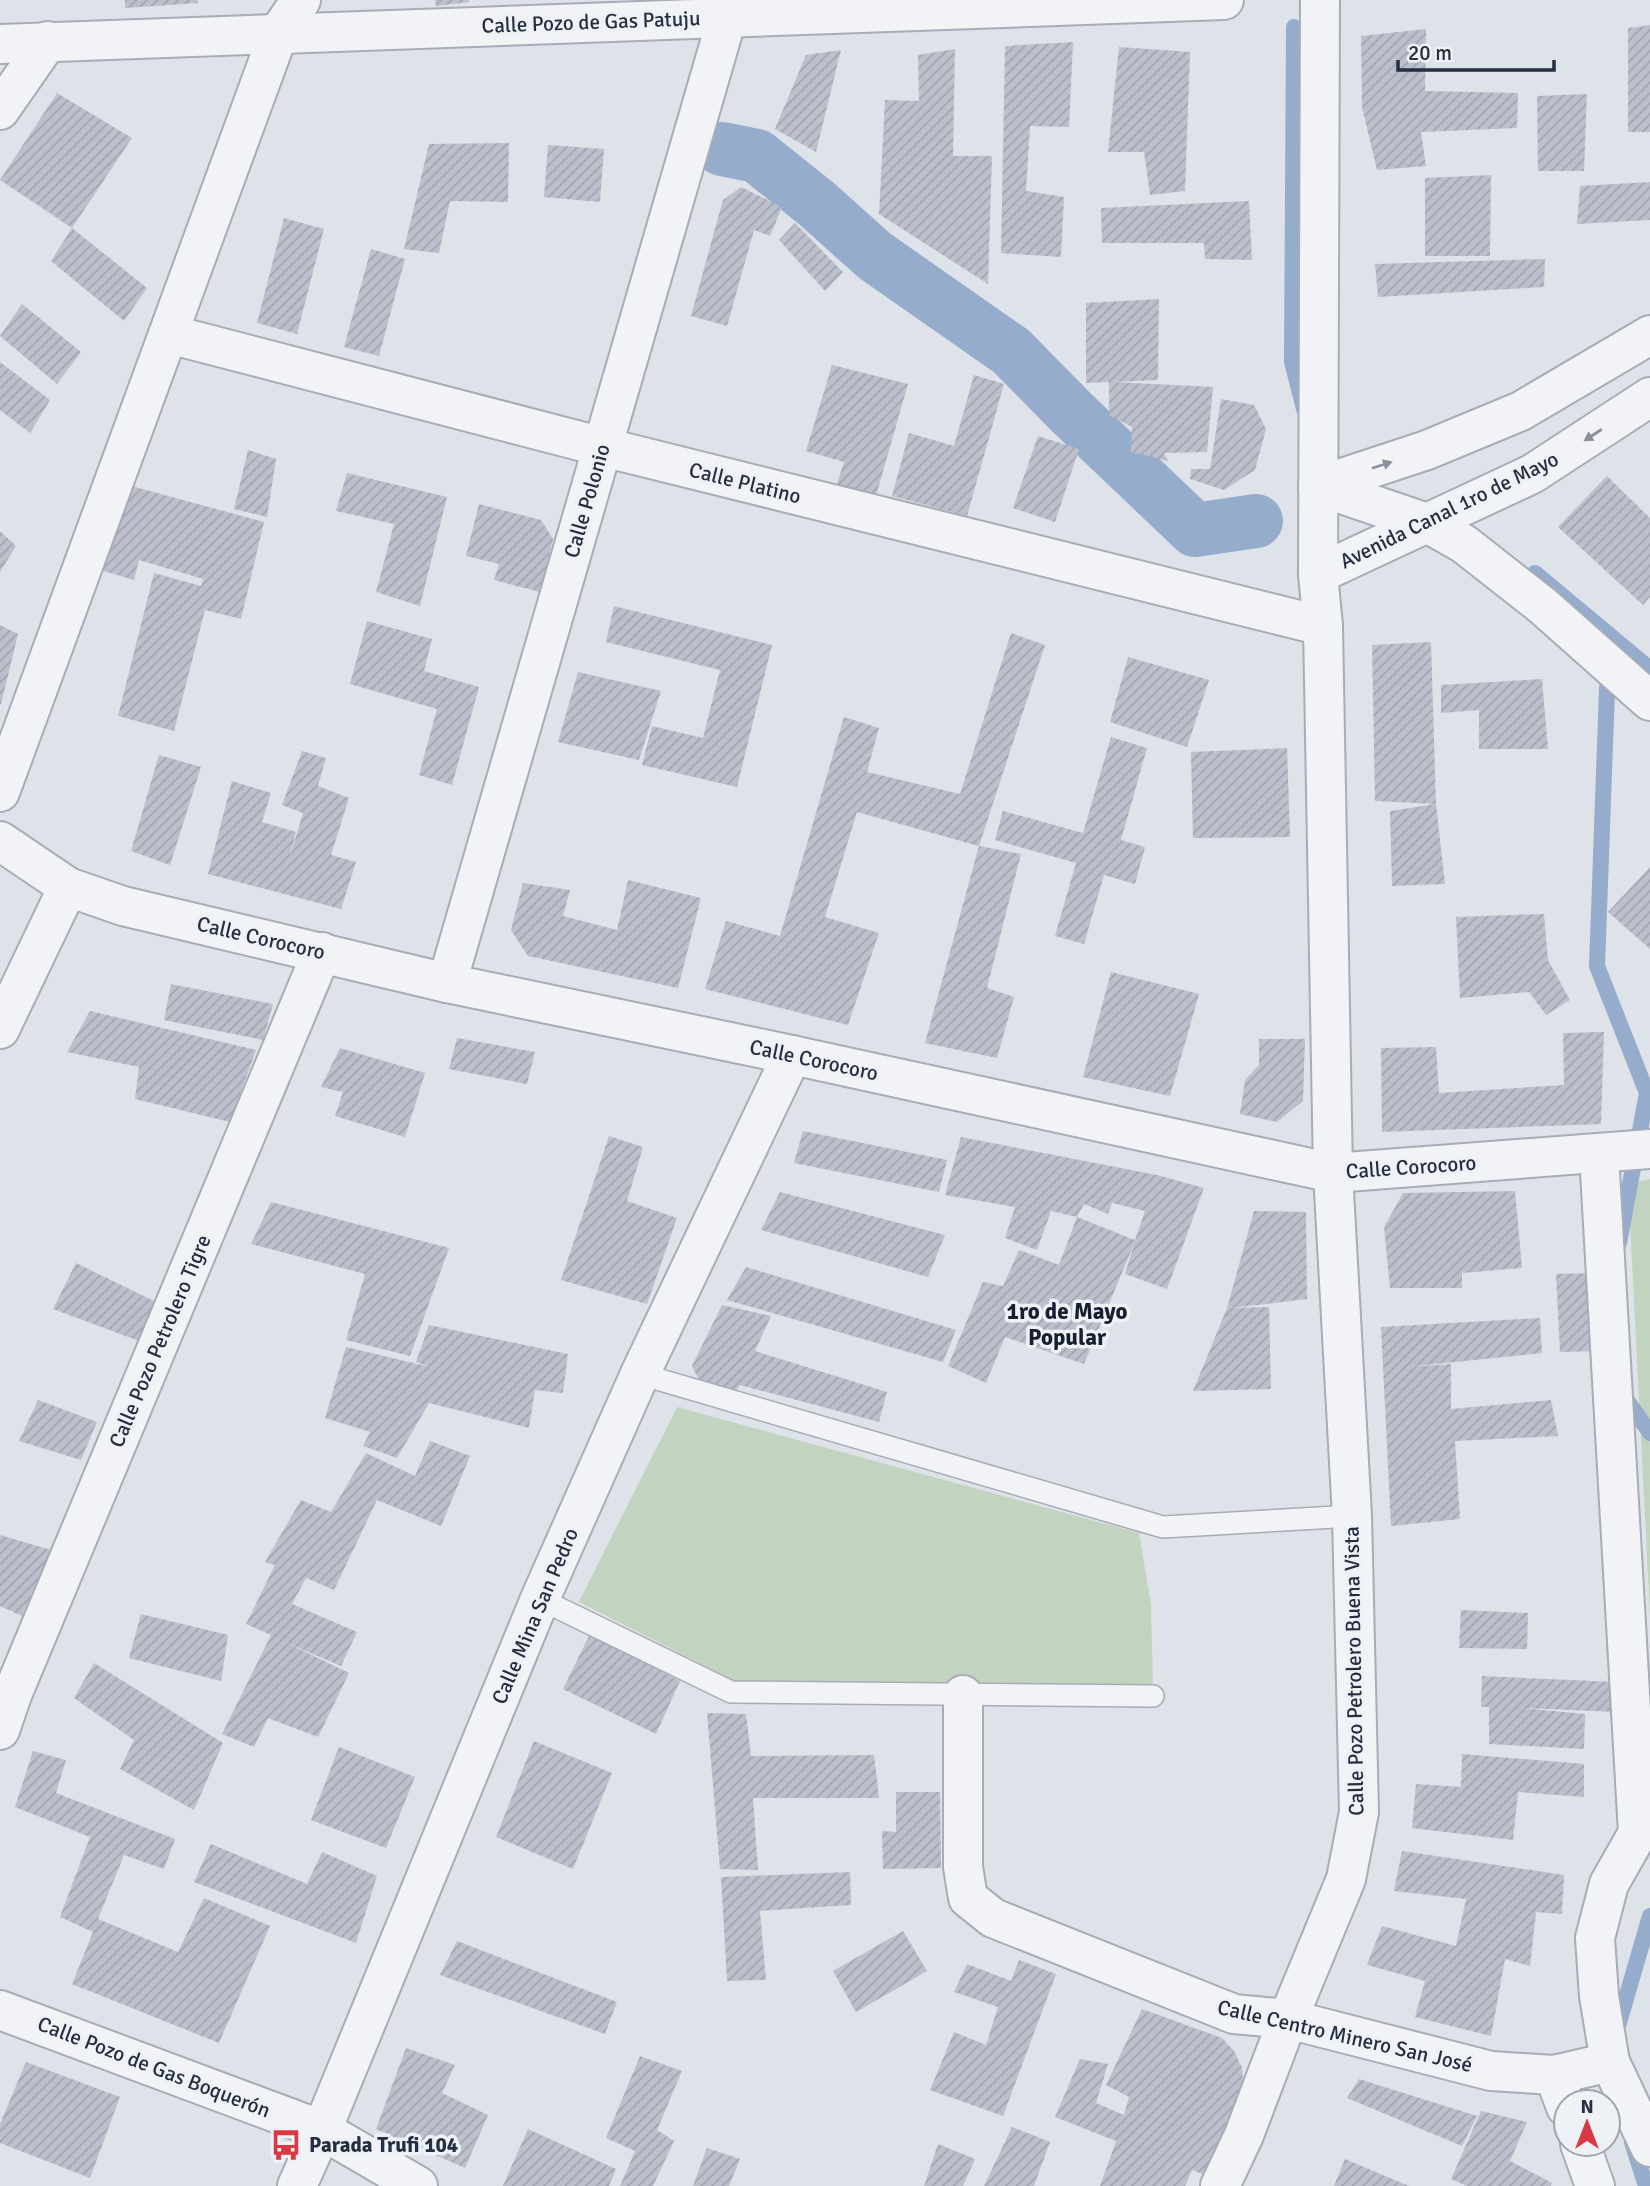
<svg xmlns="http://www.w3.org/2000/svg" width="1650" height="2186" font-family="Signika,sans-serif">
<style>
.green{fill:#c2d4bf}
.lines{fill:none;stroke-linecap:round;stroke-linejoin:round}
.stream{stroke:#96accc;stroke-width:16}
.canal{stroke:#96accc;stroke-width:54}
.building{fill:url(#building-hatch)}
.service-casing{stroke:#a7acb7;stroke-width:24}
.minor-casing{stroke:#a7acb7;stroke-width:42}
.tertiary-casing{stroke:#a7acb7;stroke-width:42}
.service{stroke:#f1f3f7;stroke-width:21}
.minor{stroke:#f1f3f7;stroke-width:38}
.tertiary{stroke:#f1f3f7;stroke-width:38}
.oneway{fill:#8c909c}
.labels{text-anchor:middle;stroke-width:7;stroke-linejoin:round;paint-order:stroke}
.street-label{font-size:21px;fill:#262e41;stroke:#eef1f6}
.poi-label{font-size:21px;font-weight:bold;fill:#262e41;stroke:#eef1f6;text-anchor:start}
.neighbourhood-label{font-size:23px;font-weight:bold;fill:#191f32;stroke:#eef1f6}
</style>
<defs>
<pattern id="building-hatch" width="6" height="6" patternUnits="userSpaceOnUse" patternTransform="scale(1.75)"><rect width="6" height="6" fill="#bbc0cc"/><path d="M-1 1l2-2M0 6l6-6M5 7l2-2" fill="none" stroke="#a1a5b0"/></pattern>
</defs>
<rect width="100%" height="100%" fill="#dee2e9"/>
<g class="green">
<path d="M1650,1179V1614L1628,1184Z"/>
<path d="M677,1407L1139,1533L1151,1605L1153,1686L735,1681L579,1602Z"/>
</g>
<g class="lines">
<g class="stream">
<path d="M1294,27L1292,362L1304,409"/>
<path d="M1535,573L1650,669"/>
<path d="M1609,635L1597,966L1647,1093L1619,1243"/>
<path d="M1621,1392L1650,1433"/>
<path d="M1616,2033L1650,1916"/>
<path d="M1632,2142L1646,2186"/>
</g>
<path class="canal" d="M722,149L757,156L817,204L875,256L1011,351L1071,412L1195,530L1256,521"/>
</g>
<g class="building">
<path d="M125,0H197L198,3L125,8Z"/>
<path d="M435,0H469V2L436,6Z"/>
<path d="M1650,25V132H1628V28Z"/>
<path d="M1426,29L1425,91L1518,93L1517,128L1421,132L1426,166L1377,170L1362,107L1361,36Z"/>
<path d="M1073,42L1069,127L1030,126L1026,191L1064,197L1061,257L1001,253L1005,46Z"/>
<path d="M1119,47L1190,52L1185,191L1150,195L1144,152H1108Z"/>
<path d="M955,49L953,156H992L988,284L879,214L885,100L919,101L918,55Z"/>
<path d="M841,50L816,152L775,129L806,55Z"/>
<path d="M57,93L132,138L72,228L0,180Z"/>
<path d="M1587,94L1584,171H1538L1537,96Z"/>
<path d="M509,143L508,202L450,201L439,253L404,249L429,144Z"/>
<path d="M548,145L604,149L600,202L544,197Z"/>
<path d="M1491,175L1490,256H1425V178Z"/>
<path d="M1650,182V220L1577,224L1580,186Z"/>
<path d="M741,187L782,207L770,236L754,230L727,326L691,316L723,200Z"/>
<path d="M1249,201L1252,260L1205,259L1204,243H1102L1101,208Z"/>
<path d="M284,218L324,229L297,334L257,323Z"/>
<path d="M795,223L843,272L825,291L779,240Z"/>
<path d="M72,228L147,288L124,321L51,261Z"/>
<path d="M371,249L405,259L379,356L344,347Z"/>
<path d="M1545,259L1544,287L1378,297L1375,264Z"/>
<path d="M1159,299L1158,380L1114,382L1213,387L1207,452L1164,453L1168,461L1131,452L1132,427L1109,415V382L1086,383V303Z"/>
<path d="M22,304L81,352L57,384L0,336Z"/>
<path d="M0,362L50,400L30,433L0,410Z"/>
<path d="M832,365L908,384L874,503L835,490L844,462L806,451Z"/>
<path d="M974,375L1004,384L967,516L892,496L909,433L954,446Z"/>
<path d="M1221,399L1254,405L1266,429L1255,470L1224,490L1190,479L1191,469H1210Z"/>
<path d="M1038,436L1079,449L1055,522L1013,508Z"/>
<path d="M248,450L276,459L267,517L234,509Z"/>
<path d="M347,473L447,497L420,606L376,592L394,524L336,511Z"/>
<path d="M1607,476L1650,518V597L1643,605L1558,527Z"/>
<path d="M124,484L264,522L241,619L205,610L174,731L118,716L154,573L201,586L203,579L139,560L134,580L100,570Z"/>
<path d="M479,504L541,520L553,539L540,592L494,580L499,564L466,556Z"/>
<path d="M0,531L16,546L0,572Z"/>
<path d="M614,606L772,645L737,787L642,765L652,726L703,738L720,670L606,642Z"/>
<path d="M367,621L432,639L424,671L479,687L452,785L419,775L437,709L350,684Z"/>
<path d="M0,625L18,634L1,704H0Z"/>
<path d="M1011,633L1045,645L979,846L857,812L825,917L879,933L848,1025L705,989L726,921L780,936L844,717L879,728L867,772L960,794Z"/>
<path d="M1431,642L1436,804L1445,884L1392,886L1390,811L1436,804L1375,801L1372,645Z"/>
<path d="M1128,657L1209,680L1187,747L1110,722Z"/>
<path d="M578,672L661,691L639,760L558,742Z"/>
<path d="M1542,679L1548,749H1479V710L1441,713V685Z"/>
<path d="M1111,737L1147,748L1121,840L1145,847L1135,884L1104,875L1084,944L1055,936L1076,863L995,840L1003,811L1083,833Z"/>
<path d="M1287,748L1290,837L1193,838L1191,752Z"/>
<path d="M302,751L326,758L318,786L349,798L331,855L356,862L341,909L208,874L232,781L271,793L262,822L296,832L289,860L303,813L282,805Z"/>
<path d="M159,755L201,767L170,865L131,851Z"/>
<path d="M979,846L1021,854L987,988L1014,997L997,1058L925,1043Z"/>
<path d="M1650,867V949L1608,912Z"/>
<path d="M628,880L701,898L678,988L528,956L511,930L523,883L570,890L563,916L617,930Z"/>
<path d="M1544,914L1548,960L1570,1000L1546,1015L1529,992L1460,998L1456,917Z"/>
<path d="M1111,972L1199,994L1170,1096L1083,1077Z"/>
<path d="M171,984L273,1004L263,1040L164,1020Z"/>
<path d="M90,1011L256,1050L230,1122L135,1099L139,1067L67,1052Z"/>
<path d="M1604,1032L1601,1124L1382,1132L1381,1048L1436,1047L1439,1093L1564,1085L1563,1033Z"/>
<path d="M457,1038L535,1052L527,1084L449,1069Z"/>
<path d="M1259,1039H1305L1303,1101L1277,1122L1240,1114L1245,1080L1259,1065Z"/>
<path d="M340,1048L425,1073L405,1137L335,1116L343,1092L321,1087Z"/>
<path d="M803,1131L947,1160L939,1192L794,1163Z"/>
<path d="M609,1136L643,1147L627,1201L677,1218L647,1304L561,1280Z"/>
<path d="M961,1137L1157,1175L1204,1188L1167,1289L1125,1274L1134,1244L1084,1364L1005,1337L986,1383L948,1366L983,1282L1003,1286L1019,1250L1059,1265L1077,1217L1135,1240L1145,1211L1112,1203L1108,1214L1084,1204L1077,1217L1051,1211L1037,1250L1005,1238L1015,1207L945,1195Z"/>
<path d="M1515,1191L1522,1268L1462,1273V1288H1390L1384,1227L1403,1193Z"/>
<path d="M780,1192L945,1235L928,1277L761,1230Z"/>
<path d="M271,1202L449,1248L410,1356L346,1340L365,1274L251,1244Z"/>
<path d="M1254,1211L1306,1212L1307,1299L1231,1308L1269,1307L1271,1389L1193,1391L1227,1308Z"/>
<path d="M76,1263L160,1304L139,1341L53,1309Z"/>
<path d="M746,1267L956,1330L943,1362L727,1300Z"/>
<path d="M1599,1273L1603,1351L1560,1352L1556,1274Z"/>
<path d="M722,1305L771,1316L755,1351L887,1392L879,1422L740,1385L736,1391L699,1380L692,1366Z"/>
<path d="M1540,1318L1542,1353L1407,1367L1451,1364V1409L1551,1400L1558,1436L1455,1441L1460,1519L1391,1526L1381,1327Z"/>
<path d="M429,1325L568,1354L563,1393L535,1390L529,1428L429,1403L397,1458L363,1446L370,1432L325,1418L346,1347L430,1367L416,1362Z"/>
<path d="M38,1400L97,1422L81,1460L19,1441Z"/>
<path d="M430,1441L470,1456L441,1526L377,1500L334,1590L306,1578L292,1604L357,1632L341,1666L289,1644L349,1673L318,1737L268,1718L254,1747L222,1734L271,1635L246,1624L275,1565L265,1562L301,1500L331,1512L366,1453L415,1476Z"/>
<path d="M0,1535L51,1550L22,1616L0,1606Z"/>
<path d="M1461,1610L1528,1613L1527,1649L1459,1648Z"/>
<path d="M141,1614L228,1635L221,1681L129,1658Z"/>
<path d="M590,1634L680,1681L656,1734L563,1689Z"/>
<path d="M94,1663L223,1743L194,1810L120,1769L134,1740L74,1698Z"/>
<path d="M1482,1676L1616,1682V1712L1522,1708L1585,1714L1584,1749L1489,1744V1707H1481Z"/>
<path d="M707,1713L746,1714L751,1756L874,1755L879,1798H753L758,1870L720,1869Z"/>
<path d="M534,1741L612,1773L573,1869L496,1837Z"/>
<path d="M339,1747L415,1777L386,1848L311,1820Z"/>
<path d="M33,1751L66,1760L56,1793L175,1839L164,1869L124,1855L98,1919L178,1952L204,1898L270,1926L219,2043L72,1984L93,1932L60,1917L90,1837L15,1807Z"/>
<path d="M1462,1754L1584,1764V1797L1518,1792L1513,1840L1412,1828L1416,1784L1461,1787Z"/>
<path d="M896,1792H940L941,1868L883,1869L882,1831L896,1832Z"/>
<path d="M211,1844L307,1884L322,1852L377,1876L356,1943L194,1882Z"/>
<path d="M1402,1851L1564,1875L1562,1914L1536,1912L1530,1966L1505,1959L1491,2036L1415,2017L1425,1981L1367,1965L1382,1926L1456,1946L1466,1899L1394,1891Z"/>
<path d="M850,1872L851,1905L760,1911L766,1980L727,1981L721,1877Z"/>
<path d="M903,1931L927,1971L856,2012L833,1971Z"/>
<path d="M457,1941L617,2002L605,2034L440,1975Z"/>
<path d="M1019,1960L1056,1974L1003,2116L930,2090L954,2032L986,2045L998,2007L954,1992L967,1964L1011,1981Z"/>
<path d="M1142,2009L1222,2038L1234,2051L1242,2068L1243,2084L1205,2175L1192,2170L1185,2186H1100L1116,2141L1055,2117L1080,2059L1108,2064L1096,2103L1124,2115L1129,2097L1106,2085Z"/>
<path d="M406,2048L455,2065L442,2093L488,2115L465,2168L376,2129Z"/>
<path d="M640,2056L682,2071L657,2130L674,2141L653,2186H620L635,2151L606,2138Z"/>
<path d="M26,2062L120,2097L90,2178L0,2143V2124Z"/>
<path d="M1359,2079L1477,2116L1462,2146L1347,2098Z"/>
<path d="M1481,2111L1527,2122L1510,2161L1552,2183L1551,2186H1467L1451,2179Z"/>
<path d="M1012,2127L1050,2142L1034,2186H984Z"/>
<path d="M528,2129L616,2169L609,2186H503Z"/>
<path d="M938,2144L975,2159L963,2186H924Z"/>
<path d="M707,2148L740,2159L729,2186H693Z"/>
<path d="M1345,2159L1409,2186H1334Z"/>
</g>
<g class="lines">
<defs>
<g id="service">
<path d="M640,1374L1163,1527L1352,1516"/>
<path d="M540,1599L731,1692L1153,1696"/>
</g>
<g id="minor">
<path d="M0,44L1224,0"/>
<path d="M0,110L48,41"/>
<path d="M169,334L603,447L1323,626"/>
<path d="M1318,486L1427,523L1464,544L1543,606L1650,701"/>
<path d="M1318,486L1427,450L1521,411L1650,335"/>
<path d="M1318,574L1532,474L1650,397"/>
<path d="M0,792L279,32L301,0"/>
<path d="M0,841L68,887L123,906L447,983L792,1055L1333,1173L1650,1149"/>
<path d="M447,983L727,18"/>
<path d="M0,1029L68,887"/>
<path d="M1599,1154L1638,1833"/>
<path d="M963,1695V1867L968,1898L993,1918L1234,2014L1288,2019L1491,2071L1554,2075L1610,2062"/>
<path d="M0,1730L12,1695L322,952"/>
<path d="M1650,1818L1638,1833L1609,1884L1595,1938L1599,1996L1610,2062L1650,2147"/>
<path d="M0,2010L322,2130L418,2186"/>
<path d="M1554,2075L1566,2107"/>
<path d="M1580,2144L1595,2186"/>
<path d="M297,2186L322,2130L540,1599L640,1374L792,1055"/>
</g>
<path id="tertiary" d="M1220,2186L1244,2135L1288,2019L1346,1879L1359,1812L1352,1516L1333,1173L1323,626L1318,574L1320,0"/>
</defs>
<use href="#service" class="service-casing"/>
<use href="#minor" class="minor-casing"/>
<use href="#tertiary" class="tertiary-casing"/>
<use href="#service" class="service"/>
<use href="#minor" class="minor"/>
<use href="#tertiary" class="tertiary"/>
</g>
<defs><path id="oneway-solid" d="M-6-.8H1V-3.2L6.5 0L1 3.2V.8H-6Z" transform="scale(1.75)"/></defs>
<g class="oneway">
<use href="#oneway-solid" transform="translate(1593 435) rotate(147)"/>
<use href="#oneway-solid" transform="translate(1382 465) rotate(-18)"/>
</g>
<defs>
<symbol id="bus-bare" viewBox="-9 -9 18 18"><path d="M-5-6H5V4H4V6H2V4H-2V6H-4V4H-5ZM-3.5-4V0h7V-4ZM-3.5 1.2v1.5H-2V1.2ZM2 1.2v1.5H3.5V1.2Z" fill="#d83945" stroke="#eef1f6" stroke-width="2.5" paint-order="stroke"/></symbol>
</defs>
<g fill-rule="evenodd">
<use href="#bus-bare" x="264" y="2123" width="44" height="44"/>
</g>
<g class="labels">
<g class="street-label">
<text transform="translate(591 22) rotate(-2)" y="7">Calle Pozo de Gas Patuju</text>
<text transform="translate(745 483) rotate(14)" y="7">Calle Platino</text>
<text transform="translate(587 501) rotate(-74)" y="7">Calle Polonio</text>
<text transform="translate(1449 510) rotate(-26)" y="7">Avenida Canal 1ro de Mayo</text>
<text transform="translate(261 938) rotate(13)" y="7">Calle Corocoro</text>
<text transform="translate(814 1060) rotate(12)" y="7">Calle Corocoro</text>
<text transform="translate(1411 1167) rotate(-4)" y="7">Calle Corocoro</text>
<text transform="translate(160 1341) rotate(-67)" y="7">Calle Pozo Petrolero Tigre</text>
<text transform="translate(535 1616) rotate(-67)" y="7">Calle Mina San Pedro</text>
<text transform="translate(1354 1671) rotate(-91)" y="7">Calle Pozo Petrolero Buena Vista</text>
<text transform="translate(1345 2036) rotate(13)" y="7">Calle Centro Minero San José</text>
<text transform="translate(154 2067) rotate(21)" y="7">Calle Pozo de Gas Boquerón</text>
</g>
<g class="poi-label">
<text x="309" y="2152">Parada Trufi 104</text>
</g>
<g class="neighbourhood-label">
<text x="1067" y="1319">1ro de Mayo<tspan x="1067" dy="26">Popular</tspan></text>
</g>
</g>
<g transform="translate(1587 2123)"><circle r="33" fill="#eef1f6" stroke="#9ea3ae" stroke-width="2"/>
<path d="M0-5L12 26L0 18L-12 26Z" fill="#d83945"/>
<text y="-10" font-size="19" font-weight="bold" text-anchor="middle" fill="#262e41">N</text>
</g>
<path d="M1398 60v10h156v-10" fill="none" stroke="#262e41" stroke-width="3.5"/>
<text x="1408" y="60" font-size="21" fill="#262e41" stroke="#eef1f6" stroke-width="5" paint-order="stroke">20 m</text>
</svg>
